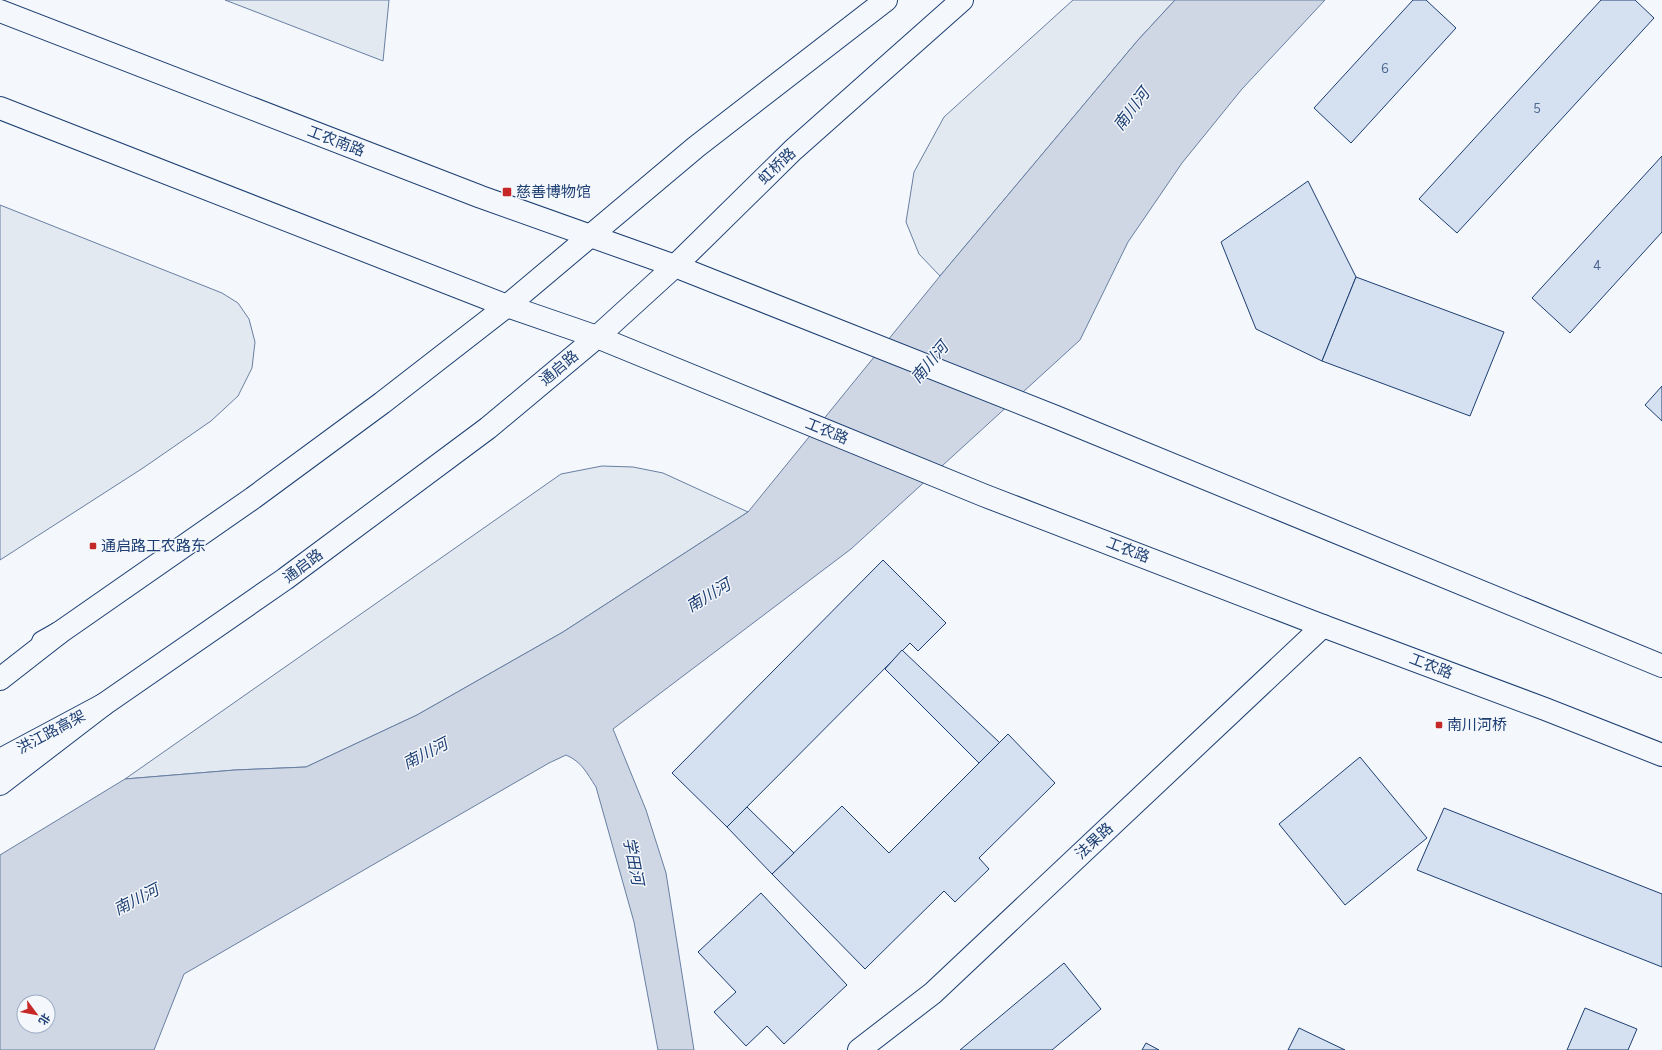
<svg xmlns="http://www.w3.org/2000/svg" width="1662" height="1050" font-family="Figtree,'Noto Sans SC',sans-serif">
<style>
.green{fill:#e3e9f0;stroke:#687fa3}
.water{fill:#cfd7e4;stroke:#687fa3;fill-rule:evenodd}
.building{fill:#d5e0f0;stroke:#1d3f73}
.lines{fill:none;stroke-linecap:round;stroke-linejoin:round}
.minor-casing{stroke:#1d3f73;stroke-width:24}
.major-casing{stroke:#1d3f73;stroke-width:24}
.highway-casing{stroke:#1d3f73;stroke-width:24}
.minor{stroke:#f4f7fb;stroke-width:22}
.major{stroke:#f4f7fb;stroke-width:22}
.highway{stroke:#f4f7fb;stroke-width:22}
.poi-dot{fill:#c62828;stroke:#f4f7fb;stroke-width:1.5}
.labels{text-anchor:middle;stroke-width:3;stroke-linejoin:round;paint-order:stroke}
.number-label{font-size:13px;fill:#4b6792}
.street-label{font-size:15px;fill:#1d3f73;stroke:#f4f7fb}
.poi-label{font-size:15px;fill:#1d3f73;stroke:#f4f7fb;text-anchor:start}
.water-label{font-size:16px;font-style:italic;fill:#1d3f73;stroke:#f4f7fb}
</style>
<rect width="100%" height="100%" fill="#f4f7fb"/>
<g class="green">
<path d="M225,0H389L383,61Z"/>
<path d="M1073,0H1175L1138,40L940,276L919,254L906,222L914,172L944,117Z"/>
<path d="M0,205L222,293L238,303L249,319L255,342L252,368L238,396L211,421L143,468L0,560Z"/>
<path d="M602,466L633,467L663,473L748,512L563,632L417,715L306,767L235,770L125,779L561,474Z"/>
</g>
<path class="water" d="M1175,0H1325L1242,89L1182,163L1128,242L1080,340L851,549L613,729L646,810L666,873L694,1050H658L634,922L596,787C586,772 582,762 566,755L549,763L184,974L154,1050H0V855L125,779L235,770L306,767L417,715L563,632L748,512L940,276L1138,40ZM24,1002H48V1026H24Z"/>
<g class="building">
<path d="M1413,0H1426L1456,28L1351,143L1314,108Z"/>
<path d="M1601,0H1635L1654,18L1457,233L1419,199Z"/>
<path d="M1662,156V232L1570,333L1532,298Z"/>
<path d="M1308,181L1356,277L1322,361L1256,329L1221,242Z"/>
<path d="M1356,277L1504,332L1470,416L1322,361Z"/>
<path d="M1662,386V421L1645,405Z"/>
<path d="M883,560L946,623L918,651L910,643L727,827L672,773Z"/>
<path d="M902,650L1000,743L979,763L885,669Z"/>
<path d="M1008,734L1055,783L979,858L989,869L955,902L944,891L865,969L772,874L842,806L889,853Z"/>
<path d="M1360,757L1427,838L1345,905L1279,824Z"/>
<path d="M747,807L794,853L772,874L727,827Z"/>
<path d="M1444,808L1662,894V967L1417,870Z"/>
<path d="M761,893L847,985L784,1044L767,1026L746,1046L714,1012L736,992L698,952Z"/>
<path d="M1064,963L1101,1009L1052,1050H960Z"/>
<path d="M1585,1008L1637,1029L1628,1050H1567Z"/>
<path d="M1299,1028L1345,1050H1288Z"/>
<path d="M1146,1043L1159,1050H1142Z"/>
</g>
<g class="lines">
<defs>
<path id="minor" d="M859,1050L933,993L1323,626"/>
<g id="major">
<path d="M0,11L481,197L675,266L1056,417L1662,666"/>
<path d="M0,108L507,306L597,337L983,495L1323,626L1545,709L1662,755"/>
<path d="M43,642L59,633L253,498L382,403L507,306L696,147L886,0"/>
<path d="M0,784L103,705L285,579L488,428L597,337L675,266L793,150L962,0"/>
</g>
<g id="highway">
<path d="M0,679L59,633"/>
<path d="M0,760L103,705"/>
</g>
</defs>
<use href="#minor" class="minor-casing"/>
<use href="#major" class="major-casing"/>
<use href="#highway" class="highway-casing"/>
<use href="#minor" class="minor"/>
<use href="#major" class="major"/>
<use href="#highway" class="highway"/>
</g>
<g class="poi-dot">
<rect x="502" y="187" width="10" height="10" rx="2"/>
<rect x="89" y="542" width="8" height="8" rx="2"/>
<rect x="1435" y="721" width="8" height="8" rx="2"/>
</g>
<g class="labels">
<g class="number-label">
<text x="1385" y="73">6</text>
<text x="1537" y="113">5</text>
<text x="1597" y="270">4</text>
</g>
<g class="street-label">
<text transform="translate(336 141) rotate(21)" y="5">工农南路</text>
<text transform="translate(777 166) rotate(-44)" y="5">虹桥路</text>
<text transform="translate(559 368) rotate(-40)" y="5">通启路</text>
<text transform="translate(827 431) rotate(22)" y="5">工农路</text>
<text transform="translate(1128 550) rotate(21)" y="5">工农路</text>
<text transform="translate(303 566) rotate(-37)" y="5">通启路</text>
<text transform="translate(1431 666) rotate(21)" y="5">工农路</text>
<text transform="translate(51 732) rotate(-28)" y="5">洪江路高架</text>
<text transform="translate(1094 841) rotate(-43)" y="5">法果路</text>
</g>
<g class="poi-label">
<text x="516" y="197">慈善博物馆</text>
<text x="101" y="551">通启路工农路东</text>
<text x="1447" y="730">南川河桥</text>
</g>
<g class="water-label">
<text transform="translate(1131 109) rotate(-53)" y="6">南川河</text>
<text transform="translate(929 362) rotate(-50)" y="6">南川河</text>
<text transform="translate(708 595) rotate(-31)" y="6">南川河</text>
<text transform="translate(425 753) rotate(-27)" y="6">南川河</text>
<text transform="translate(634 861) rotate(79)" y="6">学田河</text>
<text transform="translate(136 899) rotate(-27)" y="6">南川河</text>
</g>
</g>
<g transform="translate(36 1014) rotate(122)"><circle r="19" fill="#f4f7fb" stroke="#9eadc5"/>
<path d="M0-3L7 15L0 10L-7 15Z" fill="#c62828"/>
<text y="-6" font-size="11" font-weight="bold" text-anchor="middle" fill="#1d3f73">北</text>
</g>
</svg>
